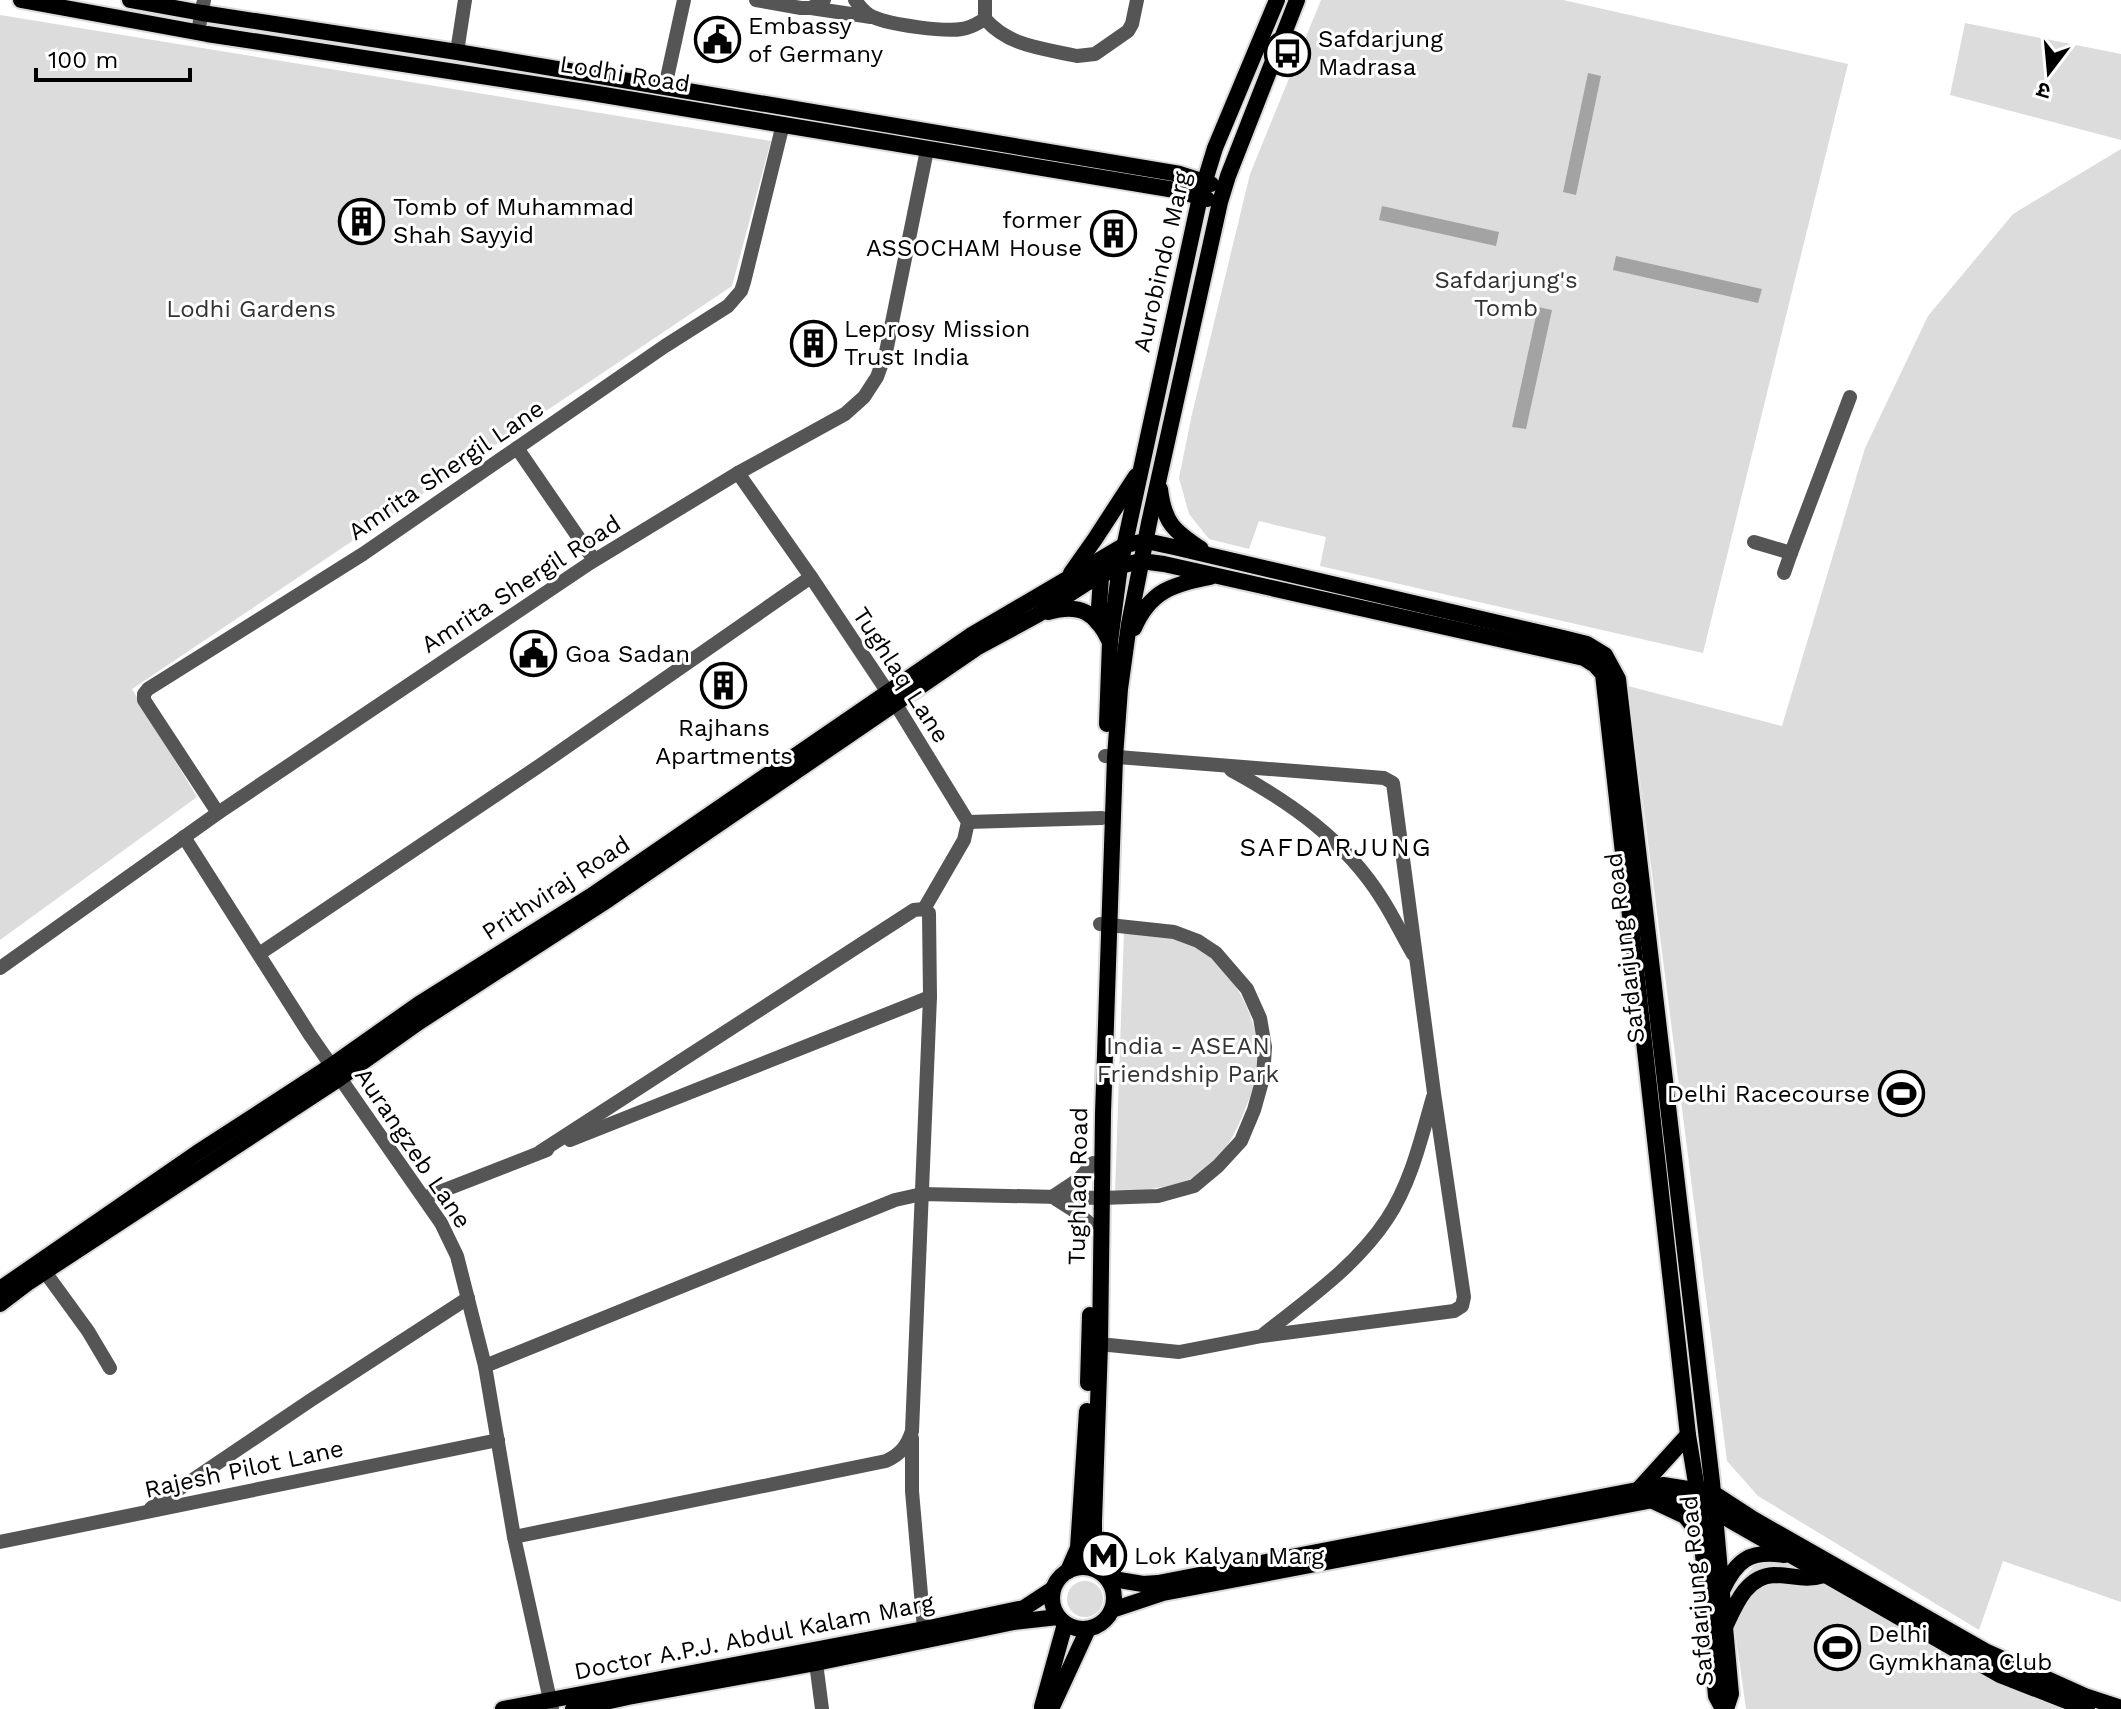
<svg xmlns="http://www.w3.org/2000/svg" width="2121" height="1709" font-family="'Work Sans','Noto Sans Devanagari',sans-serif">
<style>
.green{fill:#dcdcdc}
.water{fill:#a3a3a3}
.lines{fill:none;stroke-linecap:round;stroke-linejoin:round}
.major-casing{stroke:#dbdbdb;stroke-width:20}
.minor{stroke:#555;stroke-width:14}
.major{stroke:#000;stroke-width:16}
.labels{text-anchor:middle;stroke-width:6;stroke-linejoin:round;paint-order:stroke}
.poi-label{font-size:24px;fill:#000;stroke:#fff;text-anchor:start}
.street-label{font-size:24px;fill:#000;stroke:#fff}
.park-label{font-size:24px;fill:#333;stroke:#fff}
.neighbourhood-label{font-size:26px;letter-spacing:2px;fill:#000;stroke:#fff}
</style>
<rect width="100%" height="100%" fill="#fff"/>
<g class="green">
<path d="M1321,0H1563L1848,64L1703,653L1320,566L1326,537L1259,521L1249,549L1209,539L1189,514L1179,478L1192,414L1250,174Z"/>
<path d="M0,15L771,141L732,286L132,689L197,797L0,940Z"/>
<path d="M1965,23L2121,54V140L1950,95Z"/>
<path d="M2121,149V1602L2003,1561L1979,1630L1758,1496L1727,1461L1628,686L1782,726L1865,448L1928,316L2013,214Z"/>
<path d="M1124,931C1152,934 1182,935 1205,953C1239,979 1260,1023 1258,1065C1257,1081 1250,1097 1244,1112C1234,1137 1221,1160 1198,1175C1178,1188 1139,1190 1115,1193Z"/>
<path d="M1788,1561L1989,1679L2069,1709H1746L1733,1617L1737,1585L1756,1564Z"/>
<circle cx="1085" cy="1599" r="18"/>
</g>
<g class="water">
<path d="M1588,73L1601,76L1576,195L1563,192Z"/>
<path d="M1382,206L1499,232L1496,246L1379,220Z"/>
<path d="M1616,256L1762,289L1758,303L1613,270Z"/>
<path d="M1538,307L1552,310L1526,429L1512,427Z"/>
</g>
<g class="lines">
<defs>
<g id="major">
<path d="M21,0L207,34L592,93L1175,190L1207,199"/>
<path d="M130,0L202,13L457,52L1180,174L1211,184"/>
<path d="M1160,489C1164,523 1174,531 1201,549"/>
<path d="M1071,573L1095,539L1136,476"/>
<path d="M1048,612C1080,603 1096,612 1110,642"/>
<path d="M1098,623L1101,577"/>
<path d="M1134,628C1150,591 1173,584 1210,577"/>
<path d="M1107,724L1110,642L1120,566L1200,197L1215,148L1277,0"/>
<path d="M0,1289L197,1153L331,1066L419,1004L591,896L970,636L1125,545L1146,541L1174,547L1563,638L1587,644L1605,655L1618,679L1712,1482L1731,1694L1726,1709"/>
<path d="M0,1304L29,1282L340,1078L419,1022L609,899L978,647L1037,615L1085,584L1120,566L1141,561L1164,564L1584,658L1595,665L1603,674L1688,1435L1697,1489L1716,1696L1723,1709"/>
<path d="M1088,1383L1090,1315"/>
<path d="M1639,1489L1688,1435"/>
<path d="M1653,1501L1685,1516L1701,1536"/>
<circle cx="1083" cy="1598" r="31"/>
<path d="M1068,1571L1078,1548L1087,1411"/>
<path d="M1100,1572L1094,1554V1521L1100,1345L1103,1113L1115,757L1120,689L1129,624L1149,523L1220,202L1228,176L1297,0"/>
<path d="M1107,1578L1143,1584L1158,1583L1663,1485L1713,1493L1753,1519L1985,1651L2085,1696L2121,1708"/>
<path d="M1722,1591C1736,1560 1750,1550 1784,1555"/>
<path d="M1112,1610L1163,1593L1669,1497C1696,1501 1706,1503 1728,1519L2000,1675L2087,1709"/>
<path d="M1725,1627C1735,1606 1746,1576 1774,1575C1793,1575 1804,1581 1824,1575"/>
<path d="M1042,1707L1065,1624"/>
<path d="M503,1709L924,1629L1024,1608L1053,1589"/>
<path d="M573,1709L628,1697L816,1663L1014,1622L1058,1617"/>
<path d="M1051,1709L1088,1629"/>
</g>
</defs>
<use href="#major" class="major-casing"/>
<g class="minor">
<path d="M756,0L801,8H811L824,0"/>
<path d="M855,0C860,7 866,14 873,17C891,25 944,32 962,29C971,28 978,23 985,19"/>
<path d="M985,0V19C1010,47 1042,48 1077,56L1095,54L1128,31L1132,24L1137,0"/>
<path d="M811,8L871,17"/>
<path d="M198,32L204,0"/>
<path d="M457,52L465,0"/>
<path d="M665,87L684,0"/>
<path d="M517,448L594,560"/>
<path d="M738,473L811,577L895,703L968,822L964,840L924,909"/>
<path d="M1754,542L1791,553L1850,397"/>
<path d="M1784,573L1791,553"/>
<path d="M1231,770C1290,802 1346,841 1382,899C1393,916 1402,935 1413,954"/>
<path d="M218,813L144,700V694L148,689L363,554L665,346L728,306L741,291L744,282L783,124"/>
<path d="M968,822L1102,818"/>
<path d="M184,837L310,1035L441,1223L457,1256L485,1366L514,1537L552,1709"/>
<path d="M259,954L539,766L811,577"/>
<path d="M0,968L218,813L590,563L738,473L845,414L864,397L877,377L886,352L927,150"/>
<path d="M570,1140L930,997"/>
<path d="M1052,1197L1079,1179L1093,1163"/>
<path d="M424,1198L547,1150"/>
<path d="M1056,1199L1078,1213L1092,1226"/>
<path d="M45,1272L88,1331L110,1368"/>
<path d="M1264,1334C1308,1299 1356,1266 1387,1219C1411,1183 1421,1139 1433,1097"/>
<path d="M1089,1343L1179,1352L1262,1336L1454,1311L1462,1306L1464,1297L1434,1093L1393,783L1384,778L1105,756"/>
<path d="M485,1366L895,1200L922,1194L1102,1198L1158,1196L1194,1186L1218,1166L1241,1141L1254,1110L1263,1078L1265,1047L1260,1018L1247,989L1216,953L1198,941L1174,932L1100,924"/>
<path d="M912,1438V1491L924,1629"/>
<path d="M151,1508L311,1400L468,1298"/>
<path d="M514,1537L886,1461C901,1454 907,1446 912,1431L930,997L929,913L924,909L914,910L540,1152"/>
<path d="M0,1542L498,1440"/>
<path d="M816,1663L822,1709"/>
</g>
<use href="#major" class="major"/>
</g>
<defs>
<symbol id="civic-ring" viewBox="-11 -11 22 22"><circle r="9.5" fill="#fff" stroke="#000" stroke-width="1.5"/><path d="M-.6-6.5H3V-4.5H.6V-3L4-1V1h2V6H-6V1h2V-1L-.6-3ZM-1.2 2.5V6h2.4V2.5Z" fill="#000"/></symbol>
<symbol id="bus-ring" viewBox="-11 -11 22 22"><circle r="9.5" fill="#fff" stroke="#000" stroke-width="1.5"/><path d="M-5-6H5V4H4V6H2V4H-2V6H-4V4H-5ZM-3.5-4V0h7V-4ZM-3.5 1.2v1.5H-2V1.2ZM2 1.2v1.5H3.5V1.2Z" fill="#000"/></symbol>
<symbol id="building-ring" viewBox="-11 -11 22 22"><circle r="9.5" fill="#fff" stroke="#000" stroke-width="1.5"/><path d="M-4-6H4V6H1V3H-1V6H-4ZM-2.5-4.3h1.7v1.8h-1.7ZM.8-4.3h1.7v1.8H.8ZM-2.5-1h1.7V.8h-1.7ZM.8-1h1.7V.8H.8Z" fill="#000"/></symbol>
<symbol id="stadium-ring" viewBox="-11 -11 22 22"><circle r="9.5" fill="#fff" stroke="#000" stroke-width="1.5"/><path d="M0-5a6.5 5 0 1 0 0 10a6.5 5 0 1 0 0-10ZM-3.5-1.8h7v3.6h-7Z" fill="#000"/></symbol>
<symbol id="metro-ring" viewBox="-11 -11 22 22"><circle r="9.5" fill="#fff" stroke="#000" stroke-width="1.5"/><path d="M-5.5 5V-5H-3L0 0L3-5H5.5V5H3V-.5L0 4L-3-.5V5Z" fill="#000"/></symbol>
</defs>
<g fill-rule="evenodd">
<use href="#civic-ring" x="692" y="14" width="51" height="51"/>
<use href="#bus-ring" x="1262" y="28" width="51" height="51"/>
<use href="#building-ring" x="336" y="196" width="51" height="51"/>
<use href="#building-ring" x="1088" y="208" width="51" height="51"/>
<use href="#building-ring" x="788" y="318" width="51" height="51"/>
<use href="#civic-ring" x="508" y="628" width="51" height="51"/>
<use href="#building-ring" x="698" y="660" width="51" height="51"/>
<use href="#stadium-ring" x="1876" y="1068" width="51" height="51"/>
<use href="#metro-ring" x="1078" y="1530" width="51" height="51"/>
<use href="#stadium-ring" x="1812" y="1622" width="51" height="51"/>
</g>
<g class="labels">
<g class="poi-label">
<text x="748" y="34">Embassy<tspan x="748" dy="28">of Germany</tspan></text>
<text x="1318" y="47">Safdarjung<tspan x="1318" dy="28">Madrasa</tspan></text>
<text x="393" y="215">Tomb of Muhammad<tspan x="393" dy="28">Shah Sayyid</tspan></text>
<text x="1082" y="228" text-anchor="end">former<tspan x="1082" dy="28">ASSOCHAM House</tspan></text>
<text x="844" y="337">Leprosy Mission<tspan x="844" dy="28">Trust India</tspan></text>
<text x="565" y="662">Goa Sadan</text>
<text x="724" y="736" text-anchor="middle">Rajhans<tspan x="724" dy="28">Apartments</tspan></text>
<text x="1870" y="1102" text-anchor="end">Delhi Racecourse</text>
<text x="1134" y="1564">Lok Kalyan Marg</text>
<text x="1868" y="1642">Delhi<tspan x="1868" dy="28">Gymkhana Club</tspan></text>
</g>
<g class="street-label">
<text transform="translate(625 74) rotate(9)" y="8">Lodhi Road</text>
<text transform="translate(1162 262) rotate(-77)" y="8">Aurobindo Marg</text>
<text transform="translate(446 470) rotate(-34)" y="8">Amrita Shergil Lane</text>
<text transform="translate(521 584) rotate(-33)" y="8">Amrita Shergil Road</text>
<text transform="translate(901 675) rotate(57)" y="8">Tughlaq Lane</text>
<text transform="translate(556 888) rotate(-33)" y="8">Prithviraj Road</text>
<text transform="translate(1625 948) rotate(-97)" y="8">Safdarjung Road</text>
<text transform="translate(413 1148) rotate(56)" y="8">Aurangzeb Lane</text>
<text transform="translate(1078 1186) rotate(-89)" y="8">Tughlaq Road</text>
<text transform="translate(244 1469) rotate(-12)" y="8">Rajesh Pilot Lane</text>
<text transform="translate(1697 1591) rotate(-95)" y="8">Safdarjung Road</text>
<text transform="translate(754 1637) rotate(-11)" y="8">Doctor A.P.J. Abdul Kalam Marg</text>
</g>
<g class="park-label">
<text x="1506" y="288">Safdarjung's<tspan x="1506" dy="28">Tomb</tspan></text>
<text x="251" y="317">Lodhi Gardens</text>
<text x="1188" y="1054">India - ASEAN<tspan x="1188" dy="28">Friendship Park</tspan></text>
</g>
<g class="neighbourhood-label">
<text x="1336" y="856">SAFDARJUNG</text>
</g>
</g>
<g transform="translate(2049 72) rotate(196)" stroke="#ffffff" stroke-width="6" paint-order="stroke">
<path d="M0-6L14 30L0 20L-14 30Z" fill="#000000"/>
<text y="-12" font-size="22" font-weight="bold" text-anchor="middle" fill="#000000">उ</text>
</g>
<path d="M36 68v12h154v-12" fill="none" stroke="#000000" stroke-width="4"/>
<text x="48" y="68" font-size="24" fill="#000000" stroke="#ffffff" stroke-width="6" paint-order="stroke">100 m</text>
</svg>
